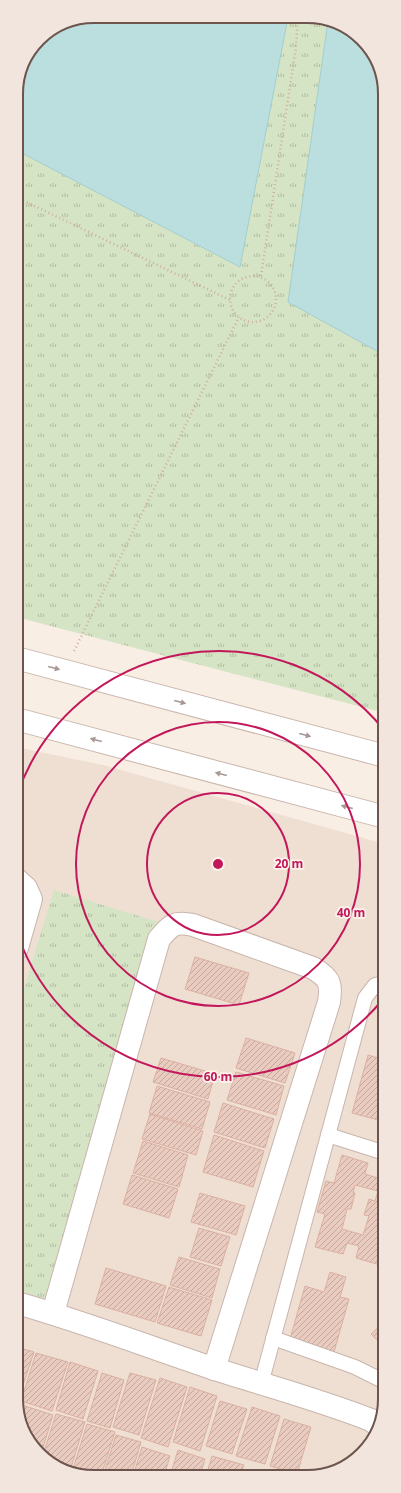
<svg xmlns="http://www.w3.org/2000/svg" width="401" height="1493" font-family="'Open Sans',sans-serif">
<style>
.residential{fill:#efdfd3}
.park{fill:url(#park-tufts)}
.water{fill:#bbdedf;stroke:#a3cecf}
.building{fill:url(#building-hatch);stroke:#dbb0a1;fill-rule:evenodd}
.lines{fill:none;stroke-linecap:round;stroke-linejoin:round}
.service-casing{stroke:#c8b5ac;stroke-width:16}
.minor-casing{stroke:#c8b5ac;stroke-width:24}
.tertiary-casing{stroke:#c8b5ac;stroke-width:24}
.path{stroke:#cfaea3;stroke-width:2.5;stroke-dasharray:1 3;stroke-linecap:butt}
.service{stroke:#fff;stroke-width:14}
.minor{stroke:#fff;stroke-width:22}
.tertiary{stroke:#fff;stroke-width:22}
.oneway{fill:#a79894}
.ring{fill:none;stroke:#c2185b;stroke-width:2}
.rim{fill:none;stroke:#6d544d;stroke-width:2}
.centre{fill:#c2185b;stroke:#fcf2e9;stroke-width:2}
.ring-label{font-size:12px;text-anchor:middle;font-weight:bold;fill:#c2185b;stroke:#fcf2e9;stroke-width:3.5;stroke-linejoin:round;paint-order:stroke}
</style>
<defs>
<pattern id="park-tufts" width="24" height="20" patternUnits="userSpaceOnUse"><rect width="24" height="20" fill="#d5e4c4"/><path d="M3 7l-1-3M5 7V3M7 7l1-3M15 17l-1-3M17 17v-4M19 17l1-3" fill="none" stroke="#b1bba1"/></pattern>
<pattern id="building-hatch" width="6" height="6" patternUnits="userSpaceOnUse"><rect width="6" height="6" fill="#eacbbf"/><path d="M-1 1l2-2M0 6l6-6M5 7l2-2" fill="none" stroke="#c2a79d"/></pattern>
</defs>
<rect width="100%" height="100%" fill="#f9eee3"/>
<path class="residential" d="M16,747L103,765L385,844V1404L365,1451L317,1476L79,1475L36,1451L17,1409Z"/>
<g class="park">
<path d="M94,16L322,18L365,42L384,84L385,713L16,617V89L24,60L39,39L64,22Z"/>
<path d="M54,890L165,924L49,1300L17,1290V1011Z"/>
</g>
<g class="water">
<path d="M94,16L288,17L240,267L16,150V89L24,60L39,39L64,22Z"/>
<path d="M328,21L365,42L384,84V355L288,302Z"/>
</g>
<g class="building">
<path d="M195,957L249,973L239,1005L185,989Z"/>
<path d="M246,1038L295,1053L285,1083L236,1068Z"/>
<path d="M368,1055L385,1060V1133L379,1131L382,1121L352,1113Z"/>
<path d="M161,1058L215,1074L208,1099L153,1082Z"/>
<path d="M236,1072L284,1086L276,1115L227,1100Z"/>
<path d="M157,1086L210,1102L202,1129L149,1113Z"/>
<path d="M223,1103L274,1119L265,1148L214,1132Z"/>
<path d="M150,1114L203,1131L196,1155L142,1139Z"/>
<path d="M214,1135L264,1151L253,1187L203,1172Z"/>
<path d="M143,1141L188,1155L179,1187L133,1173Z"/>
<path d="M342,1155L368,1163L365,1174L378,1178L381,1166L385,1167V1248L380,1265L356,1258L359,1246L347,1243L343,1254L315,1247L325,1214L317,1212L326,1181L334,1183ZM355,1185L378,1191L375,1201L369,1199L364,1215L369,1216L363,1235L342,1229L347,1209H351L355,1193H353Z"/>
<path d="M132,1175L178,1189L169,1218L123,1204Z"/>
<path d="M200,1193L245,1206L236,1235L191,1222Z"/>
<path d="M199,1228L230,1237L221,1266L190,1257Z"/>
<path d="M179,1257L220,1269L212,1298L170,1285Z"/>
<path d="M106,1268L166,1286L155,1322L95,1304Z"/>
<path d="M330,1272L346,1277L340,1297L349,1299L334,1352L290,1339L305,1286L324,1292Z"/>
<path d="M169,1287L212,1300L201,1336L157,1323Z"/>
<path d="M385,1321V1348L371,1334Z"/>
<path d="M17,1347L34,1352L17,1404Z"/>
<path d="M36,1353L68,1362L52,1411L21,1401Z"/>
<path d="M70,1362L98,1371L83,1419L56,1410Z"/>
<path d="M102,1373L124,1380L110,1428L87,1421Z"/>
<path d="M130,1373L156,1380L139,1435L113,1427Z"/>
<path d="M160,1378L187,1387L168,1447L141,1438Z"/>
<path d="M190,1387L217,1396L200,1451L173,1442Z"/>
<path d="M220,1401L247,1409L232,1454L206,1446Z"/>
<path d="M22,1405L53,1415L41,1454L36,1451L19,1415Z"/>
<path d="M252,1407L280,1416L265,1464L236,1456Z"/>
<path d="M56,1414L85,1422L70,1471L43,1455Z"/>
<path d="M284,1419L311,1427L297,1474L270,1466Z"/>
<path d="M87,1424L115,1432L101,1476L79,1475L72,1472Z"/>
<path d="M116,1435L141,1442L131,1476H103Z"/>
<path d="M142,1447L170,1456L164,1476H133Z"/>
<path d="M178,1450L205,1459L200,1476H170Z"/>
<path d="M212,1456L244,1465L240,1476H206Z"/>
</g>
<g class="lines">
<defs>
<g id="service">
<path d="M328,1135L385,1153"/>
<path d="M273,1338L355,1367L385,1382"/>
<path d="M261,1384L365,998L375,985L385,983"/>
</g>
<g id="minor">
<path d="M16,879L26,888L31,899L17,948"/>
<path d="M17,1303C84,1322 149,1347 215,1369C268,1386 320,1400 371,1420L376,1424"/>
<path d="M53,1313L159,939C171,925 174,921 193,925L313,968C329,978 332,982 329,1002L214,1369"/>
</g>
<g id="tertiary">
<path d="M16,658L385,756"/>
<path d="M16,719L385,817"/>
</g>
</defs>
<use href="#service" class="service-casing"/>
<use href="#minor" class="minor-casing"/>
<use href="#tertiary" class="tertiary-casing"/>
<g class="path">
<path d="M16,197L230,300"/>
<circle cx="253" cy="299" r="23"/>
<path d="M261,276L296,47L298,17"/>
<path d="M74,651L239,317"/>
</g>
<use href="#service" class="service"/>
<use href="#minor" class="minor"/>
<use href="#tertiary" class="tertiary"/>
</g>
<defs><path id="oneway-solid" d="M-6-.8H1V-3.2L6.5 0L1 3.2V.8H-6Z"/></defs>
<g class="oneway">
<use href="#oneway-solid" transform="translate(54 668) rotate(15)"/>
<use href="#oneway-solid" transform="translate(180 702) rotate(15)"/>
<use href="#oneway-solid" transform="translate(305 735) rotate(15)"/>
<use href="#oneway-solid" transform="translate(96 740) rotate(-165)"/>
<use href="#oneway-solid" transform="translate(221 774) rotate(-165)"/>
<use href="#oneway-solid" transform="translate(347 807) rotate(-165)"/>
</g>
<g class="ring">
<circle cx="218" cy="864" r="71"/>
<circle cx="218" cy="864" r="142"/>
<path d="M384 998A213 213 0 0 1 17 933M17 795A213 213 0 0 1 384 730"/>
</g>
<path d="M0 0H401V1493H0ZM94 23H307A71 71 0 0 1 378 94V1399A71 71 0 0 1 307 1470H94A71 71 0 0 1 23 1399V94A71 71 0 0 1 94 23Z" fill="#f1e5dd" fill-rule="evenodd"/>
<path class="rim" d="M94 23H307A71 71 0 0 1 378 94V1399A71 71 0 0 1 307 1470H94A71 71 0 0 1 23 1399V94A71 71 0 0 1 94 23Z"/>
<circle cx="218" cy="864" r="6" class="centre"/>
<g class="ring-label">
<text x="289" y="868">20 m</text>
<text x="351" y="917">40 m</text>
<text x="218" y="1081">60 m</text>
</g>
</svg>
